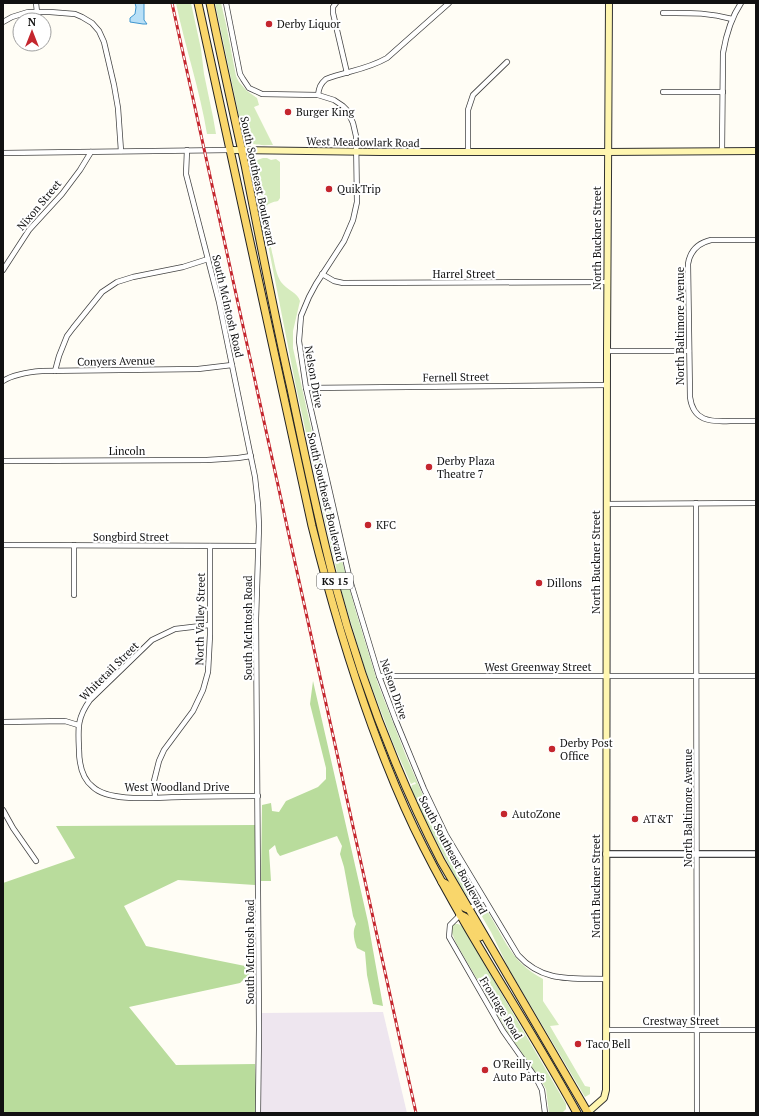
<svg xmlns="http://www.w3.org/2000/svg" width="759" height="1116" font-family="'PT Serif',serif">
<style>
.industrial{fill:#eee6ef}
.green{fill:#d5ebbd}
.forest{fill:#b9dc9c}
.water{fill:#b9e0f7;stroke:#3f96cf}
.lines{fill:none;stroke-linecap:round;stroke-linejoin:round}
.minor-casing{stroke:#444;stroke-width:6}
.tertiary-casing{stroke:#444;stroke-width:8}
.secondary-casing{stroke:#333;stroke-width:8}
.primary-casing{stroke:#222;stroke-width:9}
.minor{stroke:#fff;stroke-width:4.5}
.tertiary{stroke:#fff;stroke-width:5.5}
.secondary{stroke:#fff6b0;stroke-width:6}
.primary{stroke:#f9d66b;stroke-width:7}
.rail-casing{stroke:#c4262e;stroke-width:3}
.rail{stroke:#fff;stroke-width:1.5;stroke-dasharray:4.5;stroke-linecap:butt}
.poi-dot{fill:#c4262e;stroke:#fff;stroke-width:1.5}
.labels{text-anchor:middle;stroke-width:4;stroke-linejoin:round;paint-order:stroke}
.shield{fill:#fff;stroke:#585858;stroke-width:1}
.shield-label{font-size:10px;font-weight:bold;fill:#111}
.poi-label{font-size:11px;fill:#111;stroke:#fff;text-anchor:start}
.street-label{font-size:11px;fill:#111;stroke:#fff}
</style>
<rect width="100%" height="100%" fill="#fffdf5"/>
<path class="industrial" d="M383,1012L407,1113H258L259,1013Z"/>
<g class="green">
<path d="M176,3H191L201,49L204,74L213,117L216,134H207C200,90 185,47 176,3Z"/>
<path d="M215,3H221L226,24L236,76L239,82L247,91L257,98L259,105L254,107L273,145C261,145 250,147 243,135Z"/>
<path d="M263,158H267L271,160L276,159L280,162V198L278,201C273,202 267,203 265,209C264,214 274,262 276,270C277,274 279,279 281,282C287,290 298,293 300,301L293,331V348L336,539L356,612L378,684L406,756L432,816L452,856L475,890L476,894L473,897H468L467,896L453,873L427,823L411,789L412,785L416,784L415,782L411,784L393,743L365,669L342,593L325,521L295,382L254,173L253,164L257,160Z"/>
<path d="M483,907H484L486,909C504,937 511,963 543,979V1001L559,1025L550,1026L585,1086L590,1087V1094L585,1097L509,969L491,932L480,913V910Z"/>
<path d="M454,924H458L462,926L566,1104V1109L562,1113H549L546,1089L540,1079L510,1036L456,943L452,933V925Z"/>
</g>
<g class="forest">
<path d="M313,681L368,922L383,1006L373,1004L367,975L365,952L357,948C354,940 352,932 356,924L353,916L344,867L340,854L342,846L337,836L280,856L277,852L275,845L269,850L271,881H261L262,805L271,803L272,811L279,812L286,801L318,787L326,779V768L310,704Z"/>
<path d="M255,825V885L178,880L124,906L146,946L255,968L240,983L129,1007L176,1065L255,1064L257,1113H3V883L75,858L56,826Z"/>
</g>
<path class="water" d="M135,3H144V20L147,24H143L130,22V18L135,14L136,7Z"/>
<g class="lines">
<defs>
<g id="minor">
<path d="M36,3L37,12"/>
<path d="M226,3L240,74L243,79L249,88L262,94L318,95L334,100L343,106L347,110L353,123L356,136L357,202L353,220L344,241L316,284L309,297L301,316L299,341L306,388L350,580L379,676L396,721L424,789L446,835L518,955C543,983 572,978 606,979"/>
<path d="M336,3L333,7V13L347,73"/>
<path d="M663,13C688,13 707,12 732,19"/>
<path d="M3,22L12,17L28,12H50L75,14L82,17L92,23L99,31L104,42L114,85L118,108L121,151"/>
<path d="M663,92H723"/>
<path d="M318,95C319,88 320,84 326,79C347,71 366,70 387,58L449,3"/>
<path d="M187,150L186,174L219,302L255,477L258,505L259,526L256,619L259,1029L258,1113"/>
<path d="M722,151L723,53C726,35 731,18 741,3"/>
<path d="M468,152V110L473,95L507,62"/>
<path d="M3,153L230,150"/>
<path d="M756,240H711C698,243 690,251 688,264L690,397C693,421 710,422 730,421C739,421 747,421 756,421"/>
<path d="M3,270L29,230L62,194L80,170L91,152"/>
<path d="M322,274L334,281L343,283L607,282"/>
<path d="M607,351H689"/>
<path d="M55,371L59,356L67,336L73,328L102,292L117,282L133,277L183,267L208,259"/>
<path d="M3,381C14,374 29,372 42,371L198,369L232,365"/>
<path d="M306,388L607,385"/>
<path d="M3,461L207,460L238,458L251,456"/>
<path d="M696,503L697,1113"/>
<path d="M607,504L756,503"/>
<path d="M3,545L258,546"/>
<path d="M74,595V545"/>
<path d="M209,625L175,629L152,640L90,700C77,718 78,728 79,749C79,763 81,778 93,787C110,803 159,797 182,797C207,796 232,796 258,796"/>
<path d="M379,676H756"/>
<path d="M3,722L65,721L78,725"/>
<path d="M155,797L154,781L159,761L164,750L193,711L203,690L208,672L210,635V546"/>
<path d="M3,810L13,828L36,861"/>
<path d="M469,909L484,899"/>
<path d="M460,915L450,925L449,937L503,1031L536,1078L542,1090L545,1113"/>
<path d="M606,1030H756"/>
</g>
<path id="tertiary" d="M606,854H756"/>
<g id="secondary">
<path d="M230,150L380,152H608L756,151"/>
<path d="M587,1113L604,1098L606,1090L607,351L609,3"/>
</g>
<g id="primary">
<path d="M198,3L312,526C329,594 348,660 372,726C387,767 404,809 424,848C470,939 528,1023 577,1113"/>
<path d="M210,3C221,57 233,111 245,165C260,240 274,314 291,389C304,452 317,515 333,577C359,675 395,771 441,861L588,1113"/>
<path d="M442,882C444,883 448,885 450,887C458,894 457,908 469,909"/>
<path d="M460,915C471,918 475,929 480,937"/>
</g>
</defs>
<use href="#minor" class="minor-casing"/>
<use href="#tertiary" class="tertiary-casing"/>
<use href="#secondary" class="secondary-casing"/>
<use href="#primary" class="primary-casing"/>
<use href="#minor" class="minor"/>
<use href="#tertiary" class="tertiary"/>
<use href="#secondary" class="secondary"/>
<use href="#primary" class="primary"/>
<defs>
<path id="rail" d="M172,3L416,1113"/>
</defs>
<use href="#rail" class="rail-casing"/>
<use href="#rail" class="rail"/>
</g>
<g class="poi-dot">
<circle cx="269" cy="24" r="4"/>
<circle cx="288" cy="112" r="4"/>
<circle cx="329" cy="189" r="4"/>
<circle cx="429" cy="467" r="4"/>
<circle cx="368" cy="525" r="4"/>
<circle cx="539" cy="583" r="4"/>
<circle cx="552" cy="749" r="4"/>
<circle cx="504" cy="814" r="4"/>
<circle cx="635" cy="819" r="4"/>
<circle cx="578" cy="1044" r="4"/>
<circle cx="485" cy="1070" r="4"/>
</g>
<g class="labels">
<rect class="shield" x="317" y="573" width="36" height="16" rx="3"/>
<g class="shield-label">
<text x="335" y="585">KS 15</text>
</g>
<g class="poi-label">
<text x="277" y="28">Derby Liquor</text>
<text x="296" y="116">Burger King</text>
<text x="337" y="193">QuikTrip</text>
<text x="437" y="465">Derby Plaza<tspan x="437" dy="13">Theatre 7</tspan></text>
<text x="376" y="529">KFC</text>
<text x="547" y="587">Dillons</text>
<text x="560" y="747">Derby Post<tspan x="560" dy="13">Office</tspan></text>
<text x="512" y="818">AutoZone</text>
<text x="643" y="823">AT&amp;T</text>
<text x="586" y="1048">Taco Bell</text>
<text x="493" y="1068">O'Reilly<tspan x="493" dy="13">Auto Parts</tspan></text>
</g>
<g class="street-label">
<text transform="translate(363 142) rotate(1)" y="4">West Meadowlark Road</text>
<text transform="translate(258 181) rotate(78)" y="4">South Southeast Boulevard</text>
<text transform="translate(39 205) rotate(-50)" y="4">Nixon Street</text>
<text transform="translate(597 238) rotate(-90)" y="4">North Buckner Street</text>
<text x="464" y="278">Harrel Street</text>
<text transform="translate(228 306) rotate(77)" y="4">South McIntosh Road</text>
<text transform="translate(680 326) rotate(-90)" y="4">North Baltimore Avenue</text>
<text transform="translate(116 361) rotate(-1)" y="4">Conyers Avenue</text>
<text transform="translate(314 377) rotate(80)" y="4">Nelson Drive</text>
<text transform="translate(456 377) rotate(-1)" y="4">Fernell Street</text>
<text x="127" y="455">Lincoln</text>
<text transform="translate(326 497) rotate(77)" y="4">South Southeast Boulevard</text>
<text x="131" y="541">Songbird Street</text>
<text transform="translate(596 562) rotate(-90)" y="4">North Buckner Street</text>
<text transform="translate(200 619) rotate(-89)" y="4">North Valley Street</text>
<text transform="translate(248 628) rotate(-90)" y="4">South McIntosh Road</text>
<text x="538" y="671">West Greenway Street</text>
<text transform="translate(109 671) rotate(-45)" y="4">Whitetail Street</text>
<text transform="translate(394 689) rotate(71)" y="4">Nelson Drive</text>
<text x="177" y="791">West Woodland Drive</text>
<text transform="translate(688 808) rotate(-90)" y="4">North Baltimore Avenue</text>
<text transform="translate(453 855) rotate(62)" y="4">South Southeast Boulevard</text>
<text transform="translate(596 886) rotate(-90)" y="4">North Buckner Street</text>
<text transform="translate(250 952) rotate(-90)" y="4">South McIntosh Road</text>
<text transform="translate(501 1008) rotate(59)" y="4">Frontage Road</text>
<text x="681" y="1025">Crestway Street</text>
</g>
</g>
<rect width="759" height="1116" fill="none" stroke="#111111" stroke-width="8"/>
<g transform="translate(32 32)"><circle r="19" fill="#ffffff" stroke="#a0a0a0"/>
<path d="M0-3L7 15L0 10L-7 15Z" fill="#c4262e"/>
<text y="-6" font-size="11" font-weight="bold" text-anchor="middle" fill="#111111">N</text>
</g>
</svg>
